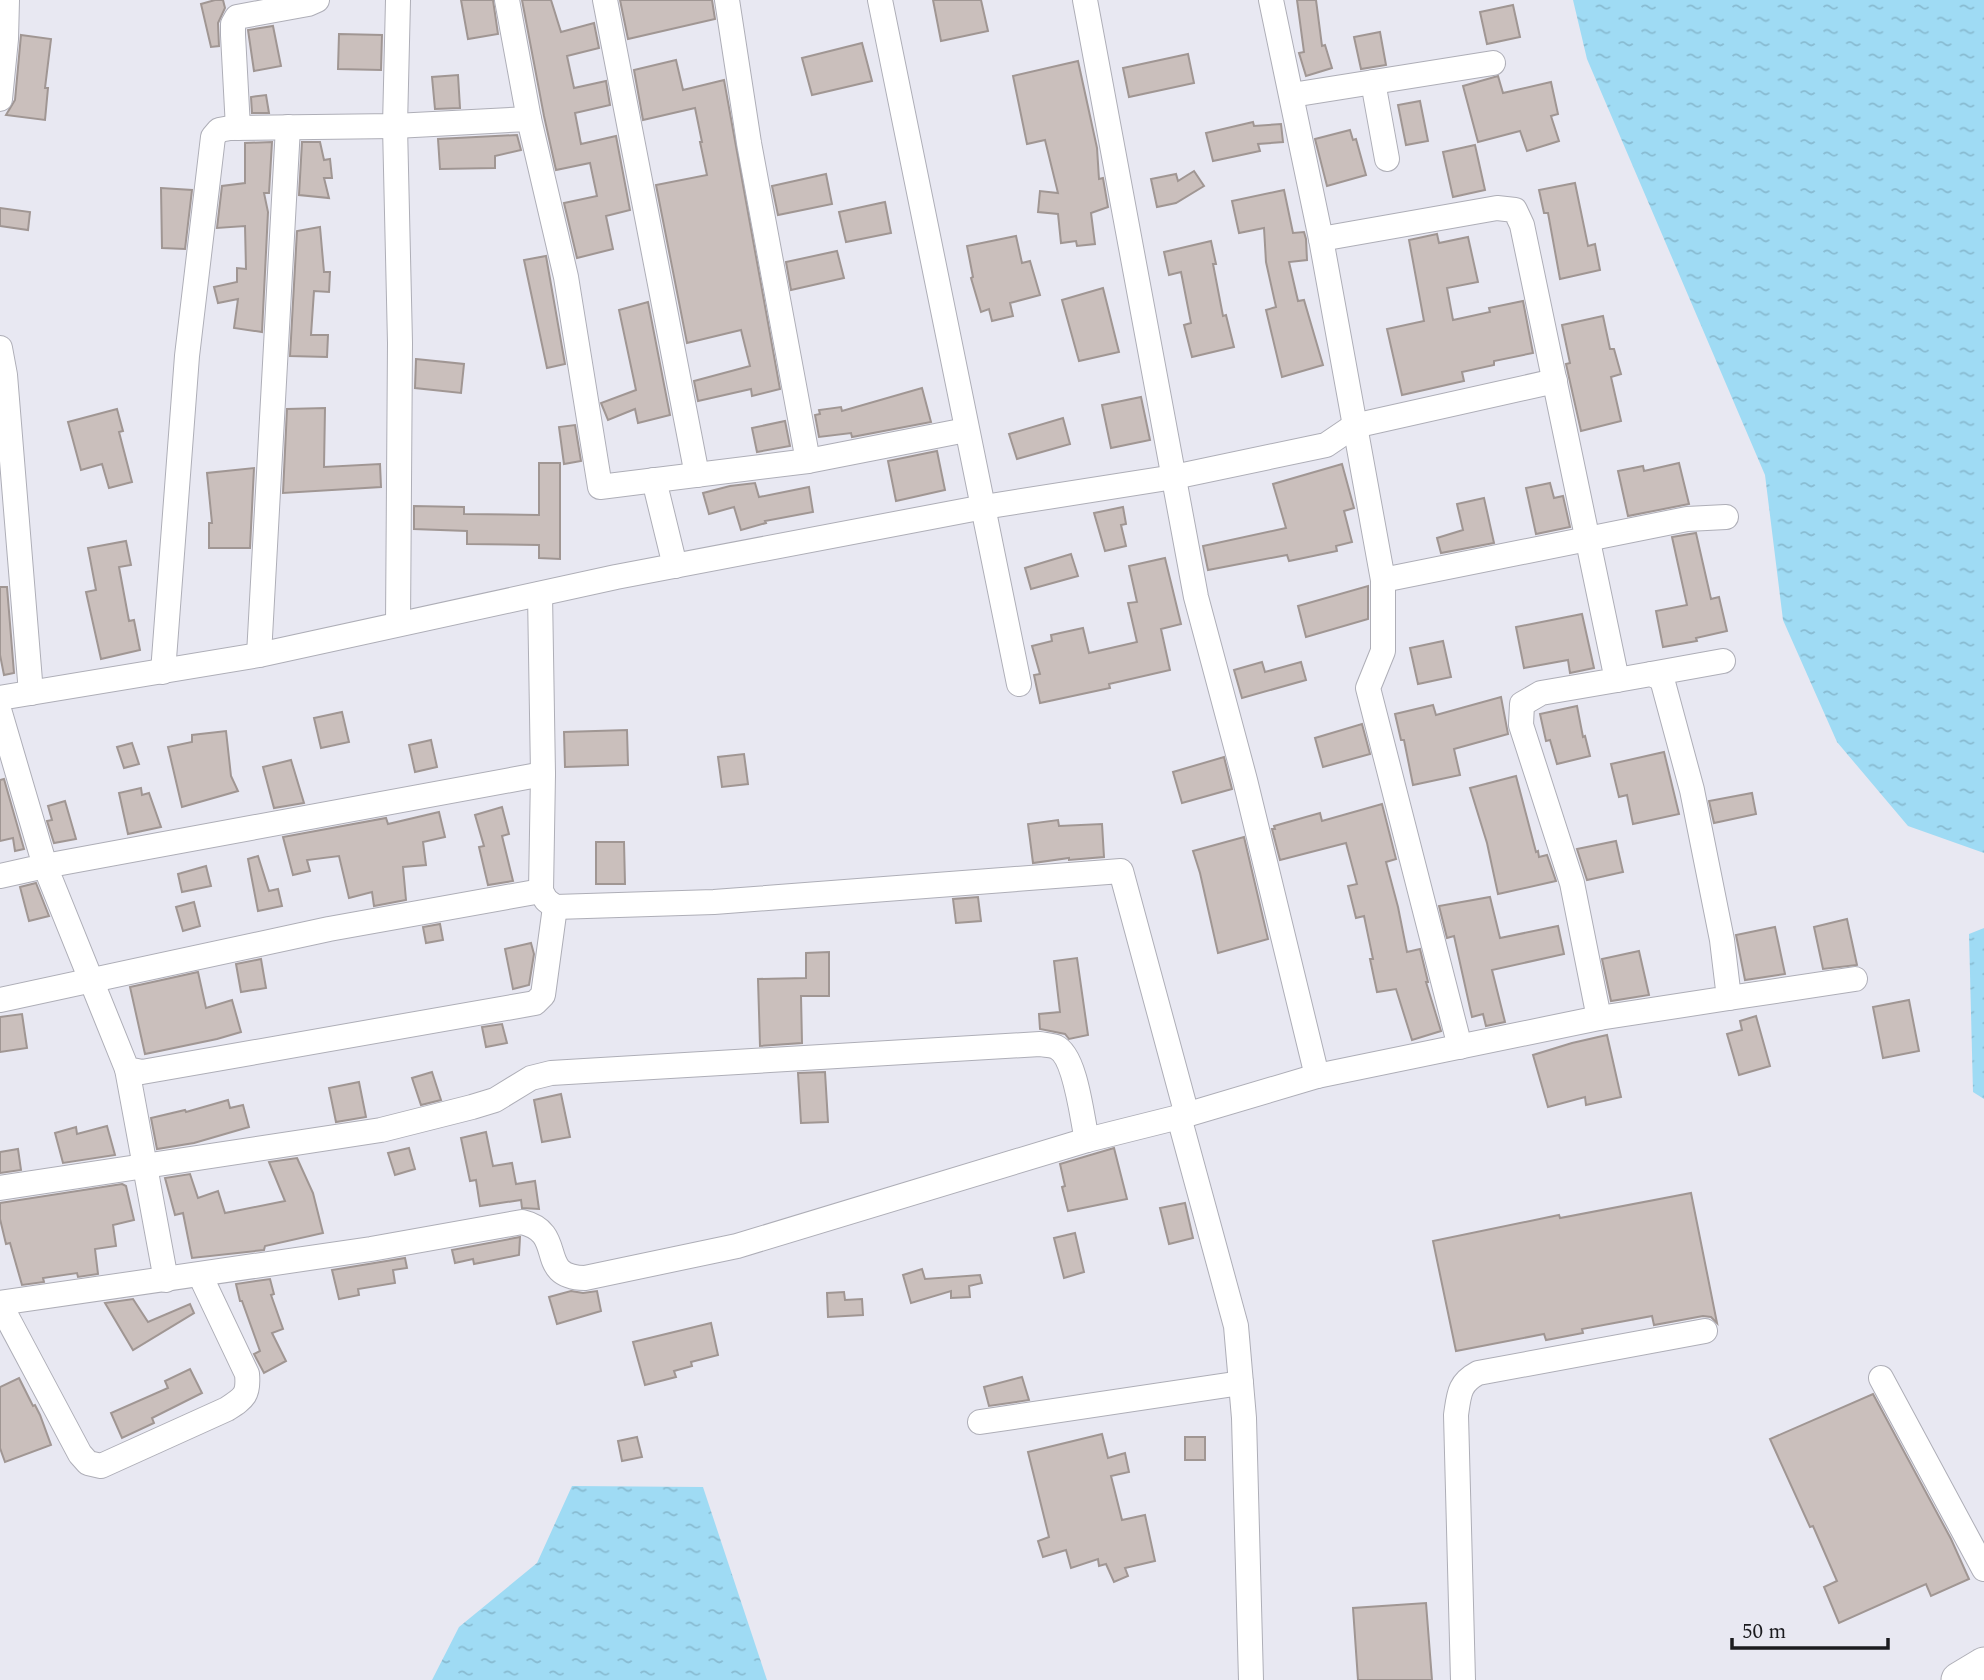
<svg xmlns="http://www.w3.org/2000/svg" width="1984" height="1680" font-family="Spectral,serif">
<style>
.water{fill:url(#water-ripples)}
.building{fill:#cabfbc;stroke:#a09693;stroke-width:2}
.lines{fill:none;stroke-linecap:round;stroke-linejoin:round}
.minor-casing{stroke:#aeaeb7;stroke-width:26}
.highway-casing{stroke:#aeaeb7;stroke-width:37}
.minor{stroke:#fff;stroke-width:24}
.highway{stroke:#fff;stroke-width:35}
</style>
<defs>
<pattern id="water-ripples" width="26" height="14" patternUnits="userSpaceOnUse" patternTransform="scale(1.75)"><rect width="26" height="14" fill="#9fdbf4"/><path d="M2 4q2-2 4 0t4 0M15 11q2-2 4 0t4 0" fill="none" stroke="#88bbd1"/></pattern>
</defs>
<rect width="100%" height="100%" fill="#e8e8f2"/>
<g class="water">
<path d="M1573,0H1984V853L1908,826L1837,742L1783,620L1765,475L1587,59Z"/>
<path d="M1984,928V1099L1973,1092L1969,934Z"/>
<path d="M572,1486L703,1487L767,1680H432L459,1627L537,1563Z"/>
</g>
<g class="building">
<path d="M215,0H223L225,8L218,23L219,46L211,47L201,4Z"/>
<path d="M461,0H493L498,34L468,39Z"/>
<path d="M522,0H551L561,32L594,23L599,48L567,56L574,88L606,81L610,105L575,113L581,144L616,136L630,210L606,216L613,249L577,258L564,203L597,196L590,163L556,170L544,116Z"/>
<path d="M620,0H712L715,19L628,39Z"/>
<path d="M933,0H981L988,31L941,41Z"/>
<path d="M1297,0H1316L1322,46L1325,45L1332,68L1306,76L1299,53L1304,52Z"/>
<path d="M1513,5L1520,37L1487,44L1480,12Z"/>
<path d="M273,26L281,66L254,71L248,30Z"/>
<path d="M1380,32L1386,65L1361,69L1354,37Z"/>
<path d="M339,34L382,35L381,70L338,69Z"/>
<path d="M21,35L51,39L45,88H48L45,120L6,115L15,100Z"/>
<path d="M862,43L872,81L812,95L802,58Z"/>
<path d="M1188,54L1194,83L1129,97L1123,68Z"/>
<path d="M676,60L683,90L724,80L780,389L752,396L751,389L698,401L694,381L750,366L741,330L687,343L656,185L707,175L700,142H702L695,108L643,120L634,70Z"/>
<path d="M1078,61L1097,148L1099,179L1103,178L1108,207L1091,213L1095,244L1077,246L1076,241L1061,243L1058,214L1038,212L1040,191L1058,193L1045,140L1027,144L1013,76Z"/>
<path d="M458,75L460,108L435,109L432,77Z"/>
<path d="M1498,76L1503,93L1551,82L1558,114L1551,116L1559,141L1527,151L1520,131L1478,142L1463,86Z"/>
<path d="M266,95L269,113H252L251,97Z"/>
<path d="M1420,101L1428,141L1406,145L1398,105Z"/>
<path d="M1253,122L1254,126L1281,124L1283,142L1258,144L1260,151L1213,161L1206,133Z"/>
<path d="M1350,130L1353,140L1356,139L1366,175L1327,186L1315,139Z"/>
<path d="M517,135L521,150L495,156V168L440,169L438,139Z"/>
<path d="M272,142L269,193H264L268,212L262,332L234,328L238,299L218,303L214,287L237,282V268L246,269L245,226L217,228L222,186L245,183V143Z"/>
<path d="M302,142H320L324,160L330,159L332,178H324L329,198L299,195Z"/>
<path d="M1475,145L1485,190L1453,197L1443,152Z"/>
<path d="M1194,171L1204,186L1176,203L1157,207L1151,179L1176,174L1178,181Z"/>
<path d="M826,174L832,204L778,215L772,186Z"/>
<path d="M1575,183L1588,246L1595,244L1600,270L1560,279L1548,213H1544L1539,190Z"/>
<path d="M161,188L192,190L185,249L162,248Z"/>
<path d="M1284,190L1293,233L1304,232L1306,239L1307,260L1289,262L1298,301L1304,300L1323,365L1282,377L1266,310L1276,307L1266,262L1264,228L1239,233L1232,201Z"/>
<path d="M885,202L891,233L846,242L839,212Z"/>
<path d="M0,208L30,212L28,230L0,226Z"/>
<path d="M320,227L324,272H330L329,292L314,291L311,335H328L327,357L290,356L297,231Z"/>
<path d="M1437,234L1439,243L1468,237L1478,282L1447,288L1453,320L1490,312L1489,308L1523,301L1533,353L1494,361V365L1462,372L1464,381L1402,395L1387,329L1424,321L1409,240Z"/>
<path d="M1016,236L1022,263L1030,261L1040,295L1010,303L1013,316L992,321L989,309L981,312L971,278L973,277L967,246Z"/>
<path d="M1211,241L1216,264H1213L1223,316L1226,315L1234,347L1192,357L1184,325L1191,323L1181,272L1169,275L1164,252Z"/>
<path d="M837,251L844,278L791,290L786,262Z"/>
<path d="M546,256L565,364L547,368L524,260Z"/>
<path d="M1103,288L1119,352L1079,361L1062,300Z"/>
<path d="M648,302L670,415L638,423L635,409L608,420L601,403L636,390L619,310Z"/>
<path d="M1603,316L1610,349H1614L1621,374L1611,377L1621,421L1581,431L1566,364L1570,363L1562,325Z"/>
<path d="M416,359L464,364L461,393L415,388Z"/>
<path d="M922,388L931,422L852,437L851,433L819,437L815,415L820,414L819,410L841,407L842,411Z"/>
<path d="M1141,397L1150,440L1111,448L1102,405Z"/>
<path d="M325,408L324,467L380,464L381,487L283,493L287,409Z"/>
<path d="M117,409L123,431L119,432L132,482L109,488L102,464L81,470L68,422Z"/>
<path d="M1063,418L1070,444L1017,459L1009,434Z"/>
<path d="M785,421L790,446L757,452L752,428Z"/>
<path d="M575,425L581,461L564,464L559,427Z"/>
<path d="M937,451L945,490L896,501L888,461Z"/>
<path d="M539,463H560V559L539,558V545L467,544V531L414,529V506L464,507V514L539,515Z"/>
<path d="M1679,463L1689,504L1628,516L1618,471L1643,466L1644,471Z"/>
<path d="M1342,464L1354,508L1344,511L1352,542L1336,546L1337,551L1289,561L1287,555L1208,570L1203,546L1286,528L1273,484Z"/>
<path d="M254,468L250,548H209V523H212L207,473Z"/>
<path d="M755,483L759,497L809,487L813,512L765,521L766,523L741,530L734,507L709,514L703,493L730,486Z"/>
<path d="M1550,483L1554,498L1563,496L1570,527L1536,534L1526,488Z"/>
<path d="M1484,498L1494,543L1441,553L1437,538L1463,530L1457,504Z"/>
<path d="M1123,507L1126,524L1121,525L1126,546L1105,551L1094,513Z"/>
<path d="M1696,533L1711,599L1719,597L1727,631L1696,638L1697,641L1663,647L1656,611L1687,605L1672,537Z"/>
<path d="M126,541L131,565L119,567L129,621L134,620L140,650L101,659L86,592L96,590L88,548Z"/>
<path d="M1071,554L1078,576L1031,589L1025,568Z"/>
<path d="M1165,558L1181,624L1161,629L1170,670L1109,684L1110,688L1040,703L1034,675L1040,674L1032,646L1052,641L1051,635L1083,628L1089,653L1137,642L1128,603L1137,602L1129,566Z"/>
<path d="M1368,586V619L1306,637L1298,606Z"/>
<path d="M0,587H7L14,673L4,675L0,655Z"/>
<path d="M1582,614L1594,668L1570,673L1568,660L1524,668L1516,627Z"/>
<path d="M1443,641L1451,677L1418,684L1410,648Z"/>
<path d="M1262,662L1265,672L1301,662L1306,680L1242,698L1234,670Z"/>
<path d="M1501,697L1508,734L1454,749L1460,775L1413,785L1404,740H1401L1395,714L1433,705L1436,715Z"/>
<path d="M1577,706L1583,737L1585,736L1590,756L1557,764L1550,740L1546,741L1540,714Z"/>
<path d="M342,712L349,742L321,748L314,718Z"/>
<path d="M1362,724L1370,754L1323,767L1315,738Z"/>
<path d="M627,730L628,765L565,767L564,732Z"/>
<path d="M226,731L231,776L238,791L182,807L168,747L192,742V735Z"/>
<path d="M431,740L437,767L415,772L409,745Z"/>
<path d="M132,743L139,764L124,768L117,747Z"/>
<path d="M1664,752L1679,814L1633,824L1627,795L1619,797L1611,764Z"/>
<path d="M744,754L748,784L722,787L718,757Z"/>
<path d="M1224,757L1232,789L1182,803L1173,772Z"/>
<path d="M291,760L304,803L274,808L263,767Z"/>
<path d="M1516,776L1536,852L1538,851L1539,857L1547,855L1556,881L1498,894L1487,843L1470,788Z"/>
<path d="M4,779L24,849L15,851L13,838L0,841V780Z"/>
<path d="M141,788L142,795L149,793L161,827L128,834L119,793Z"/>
<path d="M1752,793L1756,814L1714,823L1709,801Z"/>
<path d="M65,801L76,839L54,843L47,821L52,820L48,806Z"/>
<path d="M1382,804L1396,859L1386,862L1398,907L1407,952L1420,949L1428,982H1426L1441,1031L1412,1040L1396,989L1377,992L1370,959H1373L1364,916L1356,918L1348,886L1357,884L1346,843L1280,860L1272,829H1275L1274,826L1320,813L1322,821Z"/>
<path d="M502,807L509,834L502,836L513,881L488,885L479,847L484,846L475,815Z"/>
<path d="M439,812L445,837L423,842L426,865L403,867L406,900L374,906L372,892L349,898L339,856L307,860L310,871L293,875L283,837L386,818L388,824Z"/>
<path d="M1058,820L1059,826L1102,824L1104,857L1069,860V858L1033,863L1028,824Z"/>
<path d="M1244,837L1268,939L1218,953L1200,873L1193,851Z"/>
<path d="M1616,841L1623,872L1587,880L1577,849Z"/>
<path d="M596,842H624L625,884H596Z"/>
<path d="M258,856L269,891L278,889L282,906L258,911L248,859Z"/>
<path d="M206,866L211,886L182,892L178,874Z"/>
<path d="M36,883L49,916L29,921L20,887Z"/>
<path d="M978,897L981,921L956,923L953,899Z"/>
<path d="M1490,897L1500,938L1558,926L1564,954L1492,970L1505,1022L1486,1026L1483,1014L1472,1017L1454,936L1447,938L1439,906Z"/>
<path d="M194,902L200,926L183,931L176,907Z"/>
<path d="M1847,919L1857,965L1823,969L1814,927Z"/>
<path d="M440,924L443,940L426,943L423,927Z"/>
<path d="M1775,927L1785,974L1745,980L1736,935Z"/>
<path d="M531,943L534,954L529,985L513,989L505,949Z"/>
<path d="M1639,951L1649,995L1611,1001L1602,959Z"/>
<path d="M829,952V996H801L802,1043L760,1046L758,979L806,978V953Z"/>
<path d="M1077,958L1088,1035L1069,1039L1065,1034L1040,1029L1039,1014L1060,1012L1054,961Z"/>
<path d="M261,959L266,988L241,992L236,964Z"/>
<path d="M198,972L206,1008L232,1000L241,1032L217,1039L145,1054L130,987Z"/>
<path d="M1909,1000L1919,1051L1883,1058L1873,1007Z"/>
<path d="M22,1014L27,1048L0,1052V1017Z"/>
<path d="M1756,1016L1770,1066L1739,1075L1727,1034L1742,1030L1740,1021Z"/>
<path d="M502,1024L507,1043L486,1047L482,1027Z"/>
<path d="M1607,1035L1621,1097L1586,1105L1585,1097L1548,1107L1533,1055L1572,1043Z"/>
<path d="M432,1072L441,1100L421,1105L412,1078Z"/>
<path d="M825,1072L828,1122L801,1123L798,1073Z"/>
<path d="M359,1082L366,1117L336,1122L329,1088Z"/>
<path d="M561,1094L570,1137L542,1142L534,1100Z"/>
<path d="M228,1100L230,1108L243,1105L249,1127L194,1143L157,1149L151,1118L185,1110L186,1112Z"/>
<path d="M107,1126L115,1155L63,1163L55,1133L76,1127L77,1134Z"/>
<path d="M486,1132L493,1166L512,1163L516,1184L535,1181L539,1209L522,1208L521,1200L480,1206L476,1180L470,1181L461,1138Z"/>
<path d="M409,1148L415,1169L395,1175L388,1153Z"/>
<path d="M1114,1148L1127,1199L1068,1211L1062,1187L1065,1186L1060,1164Z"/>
<path d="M18,1149L21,1170L0,1173V1152Z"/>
<path d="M297,1158L313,1193L323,1233L265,1246L264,1250L192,1258L183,1213L175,1215L165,1178L190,1174L198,1198L218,1191L225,1213L285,1201L269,1162Z"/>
<path d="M122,1184L126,1186L134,1220L113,1225L116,1246L95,1249L98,1274L78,1277L77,1273L43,1278L44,1282L22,1285L10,1243L6,1244L0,1219V1203Z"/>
<path d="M1691,1193L1717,1323L1711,1317L1703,1316L1654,1325L1652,1316L1582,1329L1583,1333L1546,1340L1544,1334L1456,1351L1433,1241L1559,1215L1560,1218Z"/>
<path d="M1185,1203L1193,1238L1169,1244L1160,1208Z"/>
<path d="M1075,1233L1084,1272L1064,1278L1054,1238Z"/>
<path d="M520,1237L519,1255L474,1264L473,1259L455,1263L452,1250Z"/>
<path d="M405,1258L407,1268L393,1270L395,1283L358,1289L359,1295L339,1299L332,1270Z"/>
<path d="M922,1269L925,1279L980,1275L982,1283L969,1286L970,1297L951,1298V1291L911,1303L903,1275Z"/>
<path d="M270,1279L274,1294L271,1295L283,1329L272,1333L286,1361L264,1373L254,1354L260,1351L242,1301H240L236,1284Z"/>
<path d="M571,1291L583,1293L597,1291L601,1311L557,1324L549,1297Z"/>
<path d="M844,1292L845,1300L862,1299L863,1315L828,1317L827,1293Z"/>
<path d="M133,1299L148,1322L190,1304L194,1313L133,1350L105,1303Z"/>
<path d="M711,1323L718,1355L691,1362L692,1366L674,1371L676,1377L645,1385L633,1342Z"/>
<path d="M190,1369L202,1393L152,1418L154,1423L122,1438L111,1413L168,1388L165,1381Z"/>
<path d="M1022,1377L1029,1400L989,1406L984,1387Z"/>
<path d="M19,1378L33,1406L35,1405L40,1415L51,1445L5,1462L0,1448V1387Z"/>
<path d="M1873,1394L1951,1539L1969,1579L1931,1596L1926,1584L1839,1623L1824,1587L1837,1581L1813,1526L1810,1527L1770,1439Z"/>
<path d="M1102,1434L1108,1458L1125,1453L1129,1472L1111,1476L1122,1520L1145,1515L1155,1561L1125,1568L1128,1576L1114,1582L1106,1564L1099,1566L1098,1559L1071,1568L1066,1550L1043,1557L1038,1541L1049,1537L1028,1452Z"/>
<path d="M637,1437L642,1457L622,1461L618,1441Z"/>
<rect x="1185" y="1437" width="20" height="23"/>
<path d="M1426,1603L1432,1680H1358L1353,1608Z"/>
</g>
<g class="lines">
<defs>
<g id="minor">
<path d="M398,0L395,126L400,343L398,624"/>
<path d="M507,0L529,119L566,277L600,487L808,461L961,431"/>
<path d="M605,0L697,475"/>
<path d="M727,0L749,143L808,461"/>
<path d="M880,0L1019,684"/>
<path d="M1085,0L1196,597L1245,780L1317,1076"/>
<path d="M1271,0L1321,239L1383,580L1687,519L1726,517"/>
<path d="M1373,82L1387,159"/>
<path d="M1292,95L1493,63"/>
<path d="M0,99L6,39L7,0"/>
<path d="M238,128L233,35V24L237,17L308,4L317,0"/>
<path d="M1321,239L1497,208L1515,210L1522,225L1617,680L1541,693L1522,704L1521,725L1572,883L1599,1018"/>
<path d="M0,348L5,375L31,693"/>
<path d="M654,480L675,566"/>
<path d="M1383,580V651L1368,688L1460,1047"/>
<path d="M540,594L543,774L541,891L546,900L555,907L714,902L1121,871L1187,1115"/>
<path d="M259,655L288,127"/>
<path d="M163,672L187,356L213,137L219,130L230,128L395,126L529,119"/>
<path d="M1651,674L1723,661"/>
<path d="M0,698L259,655L616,577L984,507L1174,477L1326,445L1354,426L1555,381"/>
<path d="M0,713L45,866L0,876"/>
<path d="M543,774L45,866L127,1069L142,1072L535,1003L543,995L555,907"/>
<path d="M1729,998L1855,979"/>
<path d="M0,1000L329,929L541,891"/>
<path d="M127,1069L166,1280"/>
<path d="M1179,1117L1236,1326L1244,1418L1251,1680"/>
<path d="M0,1188L381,1130L472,1107L495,1100L531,1078L551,1073L1040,1044C1044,1045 1052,1045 1056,1047C1076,1056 1082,1119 1087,1140"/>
<path d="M0,1303L371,1249L522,1222C568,1233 534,1277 585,1278L737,1246L1087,1140L1179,1117L1317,1076L1599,1018L1729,998L1722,940L1692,790L1662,679L1651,674L1617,680"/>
<path d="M0,1304L80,1454L88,1463L101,1466L227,1409C244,1398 249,1395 247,1374L200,1275"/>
<path d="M1881,1378L1984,1569"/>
<path d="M980,1422L1241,1383"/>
<path d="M1463,1680L1456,1415C1459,1394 1459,1383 1478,1373L1705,1331"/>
</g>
<path id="highway" d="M1959,1680L1984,1665"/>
</defs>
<use href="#minor" class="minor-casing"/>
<use href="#highway" class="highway-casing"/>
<use href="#minor" class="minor"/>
<use href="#highway" class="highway"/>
</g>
<path d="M1732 1638v10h156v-10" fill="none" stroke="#1b1b1f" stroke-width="3.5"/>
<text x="1742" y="1638" font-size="21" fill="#1b1b1f" stroke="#e8e8f2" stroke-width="5" paint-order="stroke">50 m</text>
</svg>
